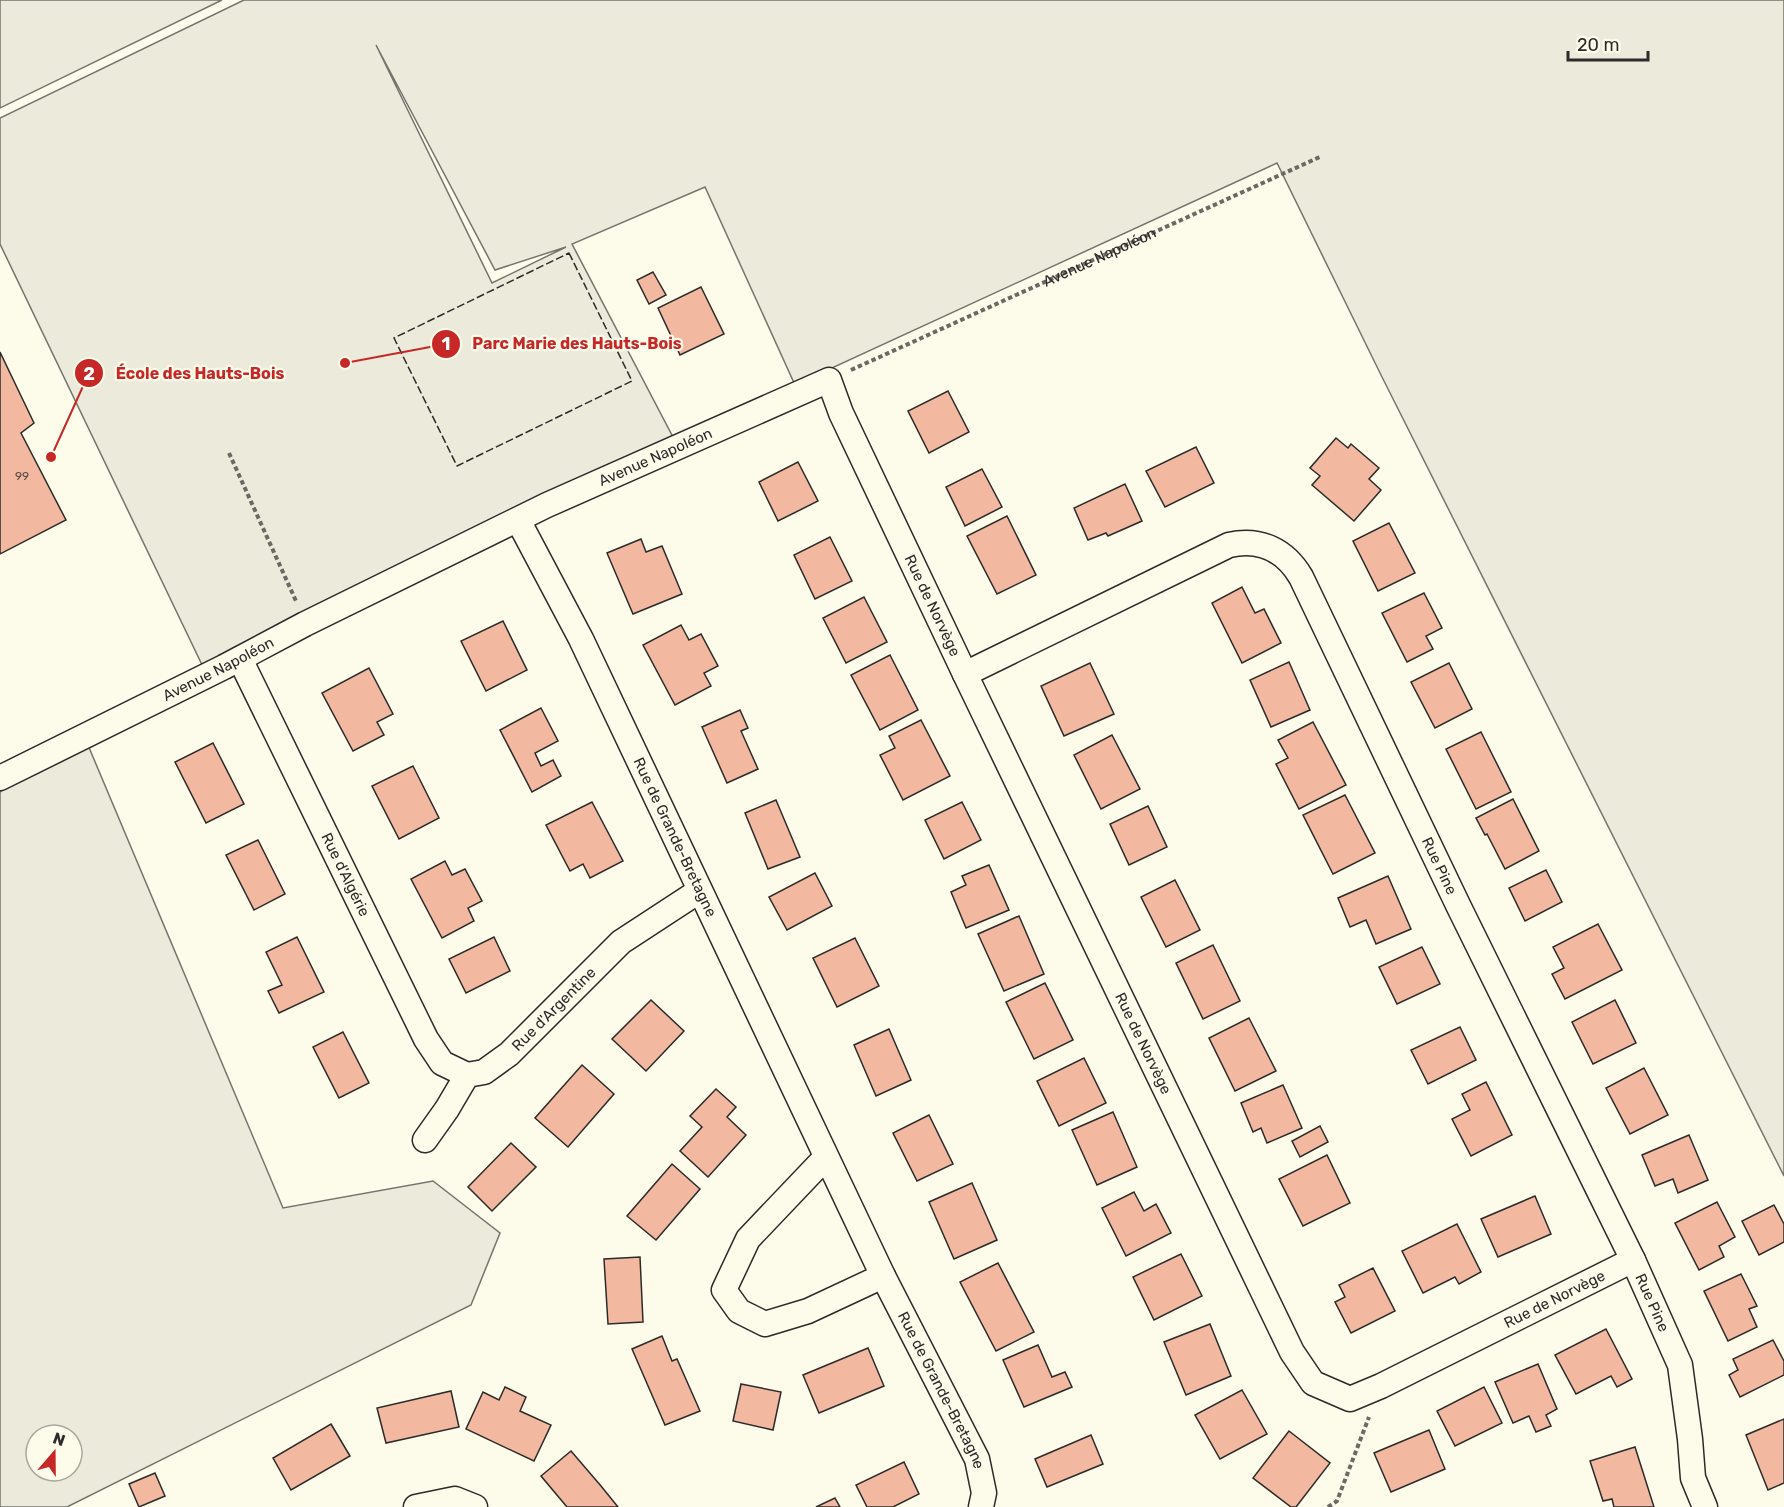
<svg xmlns="http://www.w3.org/2000/svg" width="1784" height="1507" font-family="Rubik,sans-serif">
<style>
.green{fill:#ecebdb;stroke:#74746e;stroke-width:1.5;fill-rule:evenodd}
.building{fill:#f2b8a0;stroke:#2b2b2b;stroke-width:1.5}
.lines{fill:none;stroke-linecap:round;stroke-linejoin:round}
.street-casing{stroke:#2b2b2b;stroke-width:27}
.path{stroke:#6a6964;stroke-width:4;stroke-dasharray:4.5 3;stroke-linecap:butt}
.street{stroke:#fdfbea;stroke-width:24}
.fence{stroke:#2b2b2b;stroke-width:1.5;stroke-dasharray:8 3;stroke-linecap:butt}
.labels{text-anchor:middle;stroke-width:4.5;stroke-linejoin:round;paint-order:stroke}
.number-label{font-size:12px;fill:#5d4e48}
.street-label{font-size:15px;fill:#2b2b2b;stroke:#fdfbea}
.leader{fill:none;stroke:#c62828;stroke-width:2}
.callout-dot{fill:#c62828;stroke:#fdfbea;stroke-width:2}
.mark-label{font-size:18px;text-anchor:middle;font-weight:bold;fill:#fff}
.callout-label{font-size:16px;text-anchor:middle;font-weight:bold;fill:#c62828;stroke:#fdfbea;stroke-width:4.5;stroke-linejoin:round;paint-order:stroke}
</style>
<rect width="100%" height="100%" fill="#fdfbea"/>
<g class="green">
<path d="M0,0H222L0,108Z"/>
<path d="M244,0H1784V1176L1382,377L1277,163L795,385L705,187L572,244L675,441L205,671L0,244V118ZM376,45L495,270L566,247L492,283Z"/>
<path d="M85,738L283,1208L433,1181L500,1233L471,1305L67,1507H0V792ZM36,1435H72V1471H36Z"/>
</g>
<g class="building">
<path d="M653,272L666,295L649,304L637,280Z"/>
<path d="M701,287L724,334L680,355L658,308Z"/>
<path d="M0,352L34,423L21,433L66,520L0,554Z"/>
<path d="M948,391L969,432L929,453L908,411Z"/>
<path d="M1336,438L1348,448L1351,444L1379,468L1369,479L1381,490L1354,521L1312,485L1320,476L1310,468Z"/>
<path d="M1196,447L1214,483L1165,507L1146,471Z"/>
<path d="M798,462L818,501L778,521L759,482Z"/>
<path d="M982,469L1002,507L965,526L946,487Z"/>
<path d="M1125,484L1142,521L1108,536L1106,533L1088,540L1074,508Z"/>
<path d="M1007,516L1036,575L997,594L967,536Z"/>
<path d="M1389,523L1415,573L1378,591L1353,541Z"/>
<path d="M830,537L852,581L815,599L794,555Z"/>
<path d="M641,539L646,552L662,546L682,594L633,614L607,553Z"/>
<path d="M1242,587L1255,613L1264,609L1281,643L1242,663L1212,603Z"/>
<path d="M1424,593L1442,628L1426,636L1433,649L1407,662L1382,613Z"/>
<path d="M864,597L887,642L846,663L823,618Z"/>
<path d="M503,621L527,670L486,691L461,641Z"/>
<path d="M681,625L689,640L701,634L718,666L704,673L711,686L675,705L643,645Z"/>
<path d="M890,655L918,710L880,730L851,675Z"/>
<path d="M1289,662L1310,710L1271,727L1250,680Z"/>
<path d="M1090,663L1114,714L1064,736L1041,686Z"/>
<path d="M1449,663L1472,709L1435,728L1411,682Z"/>
<path d="M369,668L393,714L377,722L384,735L353,751L322,693Z"/>
<path d="M541,708L558,741L535,753L541,766L553,760L561,776L532,792L500,730Z"/>
<path d="M740,710L748,728L741,731L758,769L727,783L702,727Z"/>
<path d="M921,720L950,776L903,800L880,755L895,748L889,736Z"/>
<path d="M1313,722L1346,785L1299,809L1276,764L1288,758L1278,740Z"/>
<path d="M1481,732L1511,792L1476,809L1446,749Z"/>
<path d="M1112,735L1140,789L1101,809L1074,755Z"/>
<path d="M213,743L244,804L206,823L175,762Z"/>
<path d="M413,766L439,818L399,839L372,786Z"/>
<path d="M1345,795L1375,853L1333,874L1303,815Z"/>
<path d="M1513,799L1539,851L1505,869L1487,834L1485,835L1476,818Z"/>
<path d="M776,800L800,857L768,869L745,813Z"/>
<path d="M592,802L623,861L590,878L583,864L570,871L546,825Z"/>
<path d="M962,802L981,840L944,859L925,820Z"/>
<path d="M1148,806L1167,847L1129,865L1110,824Z"/>
<path d="M258,840L285,894L254,910L226,855Z"/>
<path d="M445,861L452,875L465,869L482,901L468,908L474,921L442,938L411,879Z"/>
<path d="M989,865L1009,910L966,928L951,892L966,885L962,876Z"/>
<path d="M1546,870L1562,902L1525,921L1509,888Z"/>
<path d="M815,873L832,906L787,930L769,897Z"/>
<path d="M1388,876L1411,929L1376,944L1366,920L1350,927L1338,898Z"/>
<path d="M1175,880L1200,930L1166,947L1141,897Z"/>
<path d="M1019,916L1044,974L1004,991L978,934Z"/>
<path d="M1598,924L1622,970L1565,999L1552,974L1564,968L1553,947Z"/>
<path d="M297,937L324,992L279,1013L268,991L282,985L266,952Z"/>
<path d="M494,937L510,971L466,993L449,959Z"/>
<path d="M855,938L879,986L837,1007L813,958Z"/>
<path d="M1213,945L1240,1001L1203,1019L1176,963Z"/>
<path d="M1422,947L1440,984L1397,1004L1379,967Z"/>
<path d="M1045,983L1073,1040L1034,1059L1006,1002Z"/>
<path d="M651,1000L684,1031L646,1071L612,1039Z"/>
<path d="M1615,1000L1636,1043L1593,1064L1572,1022Z"/>
<path d="M1249,1018L1276,1071L1235,1091L1209,1038Z"/>
<path d="M1460,1027L1476,1060L1428,1084L1411,1050Z"/>
<path d="M889,1029L911,1080L876,1096L854,1045Z"/>
<path d="M343,1032L369,1083L339,1098L313,1047Z"/>
<path d="M1084,1058L1106,1103L1059,1126L1037,1081Z"/>
<path d="M582,1065L614,1094L568,1147L535,1118Z"/>
<path d="M1644,1068L1668,1115L1630,1134L1606,1088Z"/>
<path d="M1486,1082L1512,1135L1471,1156L1452,1119L1470,1110L1462,1094Z"/>
<path d="M1283,1085L1302,1128L1267,1143L1261,1128L1253,1132L1241,1103Z"/>
<path d="M716,1089L736,1107L727,1117L746,1135L708,1177L680,1151L702,1127L690,1116Z"/>
<path d="M1113,1112L1137,1167L1097,1185L1072,1130Z"/>
<path d="M929,1115L953,1164L917,1181L893,1133Z"/>
<path d="M1320,1126L1328,1142L1300,1157L1292,1141Z"/>
<path d="M1689,1135L1708,1180L1678,1193L1673,1179L1655,1186L1642,1155Z"/>
<path d="M511,1143L536,1167L492,1211L468,1187Z"/>
<path d="M1327,1155L1350,1203L1303,1226L1279,1179Z"/>
<path d="M672,1164L700,1189L656,1240L627,1216Z"/>
<path d="M972,1183L997,1240L954,1259L929,1202Z"/>
<path d="M1134,1192L1144,1211L1156,1204L1171,1233L1126,1256L1102,1208Z"/>
<path d="M1535,1196L1551,1234L1498,1257L1481,1219Z"/>
<path d="M1717,1202L1735,1237L1719,1246L1724,1257L1699,1270L1675,1223Z"/>
<path d="M1774,1205L1784,1224V1242L1759,1255L1742,1221Z"/>
<path d="M1457,1224L1481,1272L1459,1284L1455,1277L1423,1293L1402,1251Z"/>
<path d="M1181,1254L1202,1296L1154,1320L1133,1277Z"/>
<path d="M640,1257L643,1322L608,1324L604,1259Z"/>
<path d="M998,1263L1034,1332L996,1351L960,1282Z"/>
<path d="M1373,1268L1395,1311L1351,1333L1335,1302L1345,1297L1339,1285Z"/>
<path d="M1741,1274L1757,1306L1749,1309L1757,1327L1728,1341L1704,1291Z"/>
<path d="M1210,1324L1231,1376L1186,1395L1164,1342Z"/>
<path d="M1606,1329L1632,1379L1617,1387L1611,1376L1576,1394L1555,1355Z"/>
<path d="M662,1336L672,1361L677,1359L700,1411L665,1425L632,1349Z"/>
<path d="M1773,1340L1784,1361V1375L1740,1397L1729,1375L1738,1370L1733,1359Z"/>
<path d="M1038,1345L1052,1377L1065,1372L1072,1387L1024,1407L1003,1360Z"/>
<path d="M868,1348L884,1386L819,1413L803,1375Z"/>
<path d="M1538,1364L1557,1409L1546,1415L1551,1426L1536,1432L1529,1416L1513,1423L1495,1382Z"/>
<path d="M741,1384L781,1392L773,1430L733,1421Z"/>
<path d="M505,1387L526,1397L520,1411L551,1425L534,1461L466,1429L483,1392L499,1400Z"/>
<path d="M1484,1387L1502,1423L1455,1446L1437,1411Z"/>
<path d="M1242,1390L1267,1434L1220,1459L1195,1415Z"/>
<path d="M451,1391L459,1427L386,1443L377,1408Z"/>
<path d="M1784,1419V1483L1768,1490L1746,1435Z"/>
<path d="M331,1424L350,1456L291,1490L273,1458Z"/>
<path d="M1429,1430L1445,1469L1391,1492L1374,1453Z"/>
<path d="M1289,1431L1330,1463L1296,1507H1291L1253,1478Z"/>
<path d="M1091,1435L1103,1464L1047,1487L1035,1459Z"/>
<path d="M1635,1447L1654,1507H1614L1612,1499L1603,1501L1590,1461Z"/>
<path d="M571,1451L601,1486L618,1507H567L541,1476Z"/>
<path d="M904,1462L919,1494L893,1507H867L856,1485Z"/>
<path d="M155,1473L165,1496L139,1507L129,1484Z"/>
<path d="M835,1498L840,1507H816Z"/>
</g>
<g class="lines">
<defs>
<g id="street">
<path id="s2" d="M518,520L581,639L883,1276L977,1459L984,1493L981,1507"/>
<path id="s3" d="M240,659L426,1039L442,1063L467,1075"/>
<path id="s4" d="M965,674L1229,545C1260,538 1285,550 1301,577L1458,905L1633,1260L1680,1365L1690,1439L1693,1478L1705,1507"/>
<path id="s5" d="M0,778L224,667L305,624L547,505L829,380L841,413L965,674L1292,1352L1313,1383L1350,1399L1381,1386L1633,1260"/>
<path id="s6" d="M425,1140L447,1109L467,1075L484,1072L509,1054L621,942L699,891"/>
<path d="M826,1157L748,1239L724,1290L739,1311L765,1324L808,1311L883,1276"/>
<path d="M416,1507L455,1499L475,1507"/>
</g>
</defs>
<use href="#street" class="street-casing"/>
<g class="path">
<path id="s1" d="M851,370L1322,156"/>
<path d="M229,453L296,601"/>
<path d="M1328,1507L1337,1501L1369,1417"/>
</g>
<use href="#street" class="street"/>
<path class="fence" d="M569,253L632,381L457,466L394,338Z"/>
</g>
<g class="labels">
<g class="number-label">
<text x="22" y="480">99</text>
</g>
<g class="street-label">
<text dy="5" stroke="none"><textPath href="#s1" startOffset="273">Avenue Napoléon</textPath></text>
<text dy="5" stroke="none"><textPath href="#s5" startOffset="730">Avenue Napoléon</textPath></text>
<text dy="5" stroke="none"><textPath href="#s5" startOffset="1168">Rue de Norvège</textPath></text>
<text dy="5" stroke="none"><textPath href="#s5" startOffset="244">Avenue Napoléon</textPath></text>
<text dy="5" stroke="none"><textPath href="#s2" startOffset="354">Rue de Grande-Bretagne</textPath></text>
<text dy="5" stroke="none"><textPath href="#s4" startOffset="699">Rue Pine</textPath></text>
<text dy="5" stroke="none"><textPath href="#s3" startOffset="240">Rue d'Algérie</textPath></text>
<text dy="5" stroke="none"><textPath href="#s6" startOffset="189">Rue d'Argentine</textPath></text>
<text dy="5" stroke="none"><textPath href="#s5" startOffset="1654">Rue de Norvège</textPath></text>
<text dy="5" stroke="none"><textPath href="#s5" startOffset="2302">Rue de Norvège</textPath></text>
<text dy="5" stroke="none"><textPath href="#s4" startOffset="1185">Rue Pine</textPath></text>
<text dy="5" stroke="none"><textPath href="#s2" startOffset="968">Rue de Grande-Bretagne</textPath></text>
</g>
</g>
<path class="leader" d="M345 363L446 344M51 457L89 373"/>
<g class="callout-dot">
<circle cx="345" cy="363" r="6"/>
<circle cx="51" cy="457" r="6"/>
<circle cx="446" cy="344" r="15"/>
<circle cx="89" cy="373" r="15"/>
</g>
<g class="mark-label">
<text x="446" y="350">1</text>
<text x="89" y="380">2</text>
</g>
<g class="callout-label">
<text x="577" y="349">Parc Marie des Hauts-Bois</text>
<text x="200" y="379">École des Hauts-Bois</text>
</g>
<g transform="translate(54 1453) rotate(20)"><circle r="28" fill="#fdfbea" stroke="#a9a89e" stroke-width="1.5"/>
<path d="M0-4.5L10 22L0 15L-10 22Z" fill="#c62828"/>
<text y="-9" font-size="16" font-weight="bold" text-anchor="middle" fill="#2b2b2b">N</text>
</g>
<path d="M1568 51v9h80v-9" fill="none" stroke="#2b2b2b" stroke-width="3"/>
<text x="1577" y="51" font-size="18" fill="#2b2b2b" stroke="#fdfbea" stroke-width="4.5" paint-order="stroke">20 m</text>
</svg>
